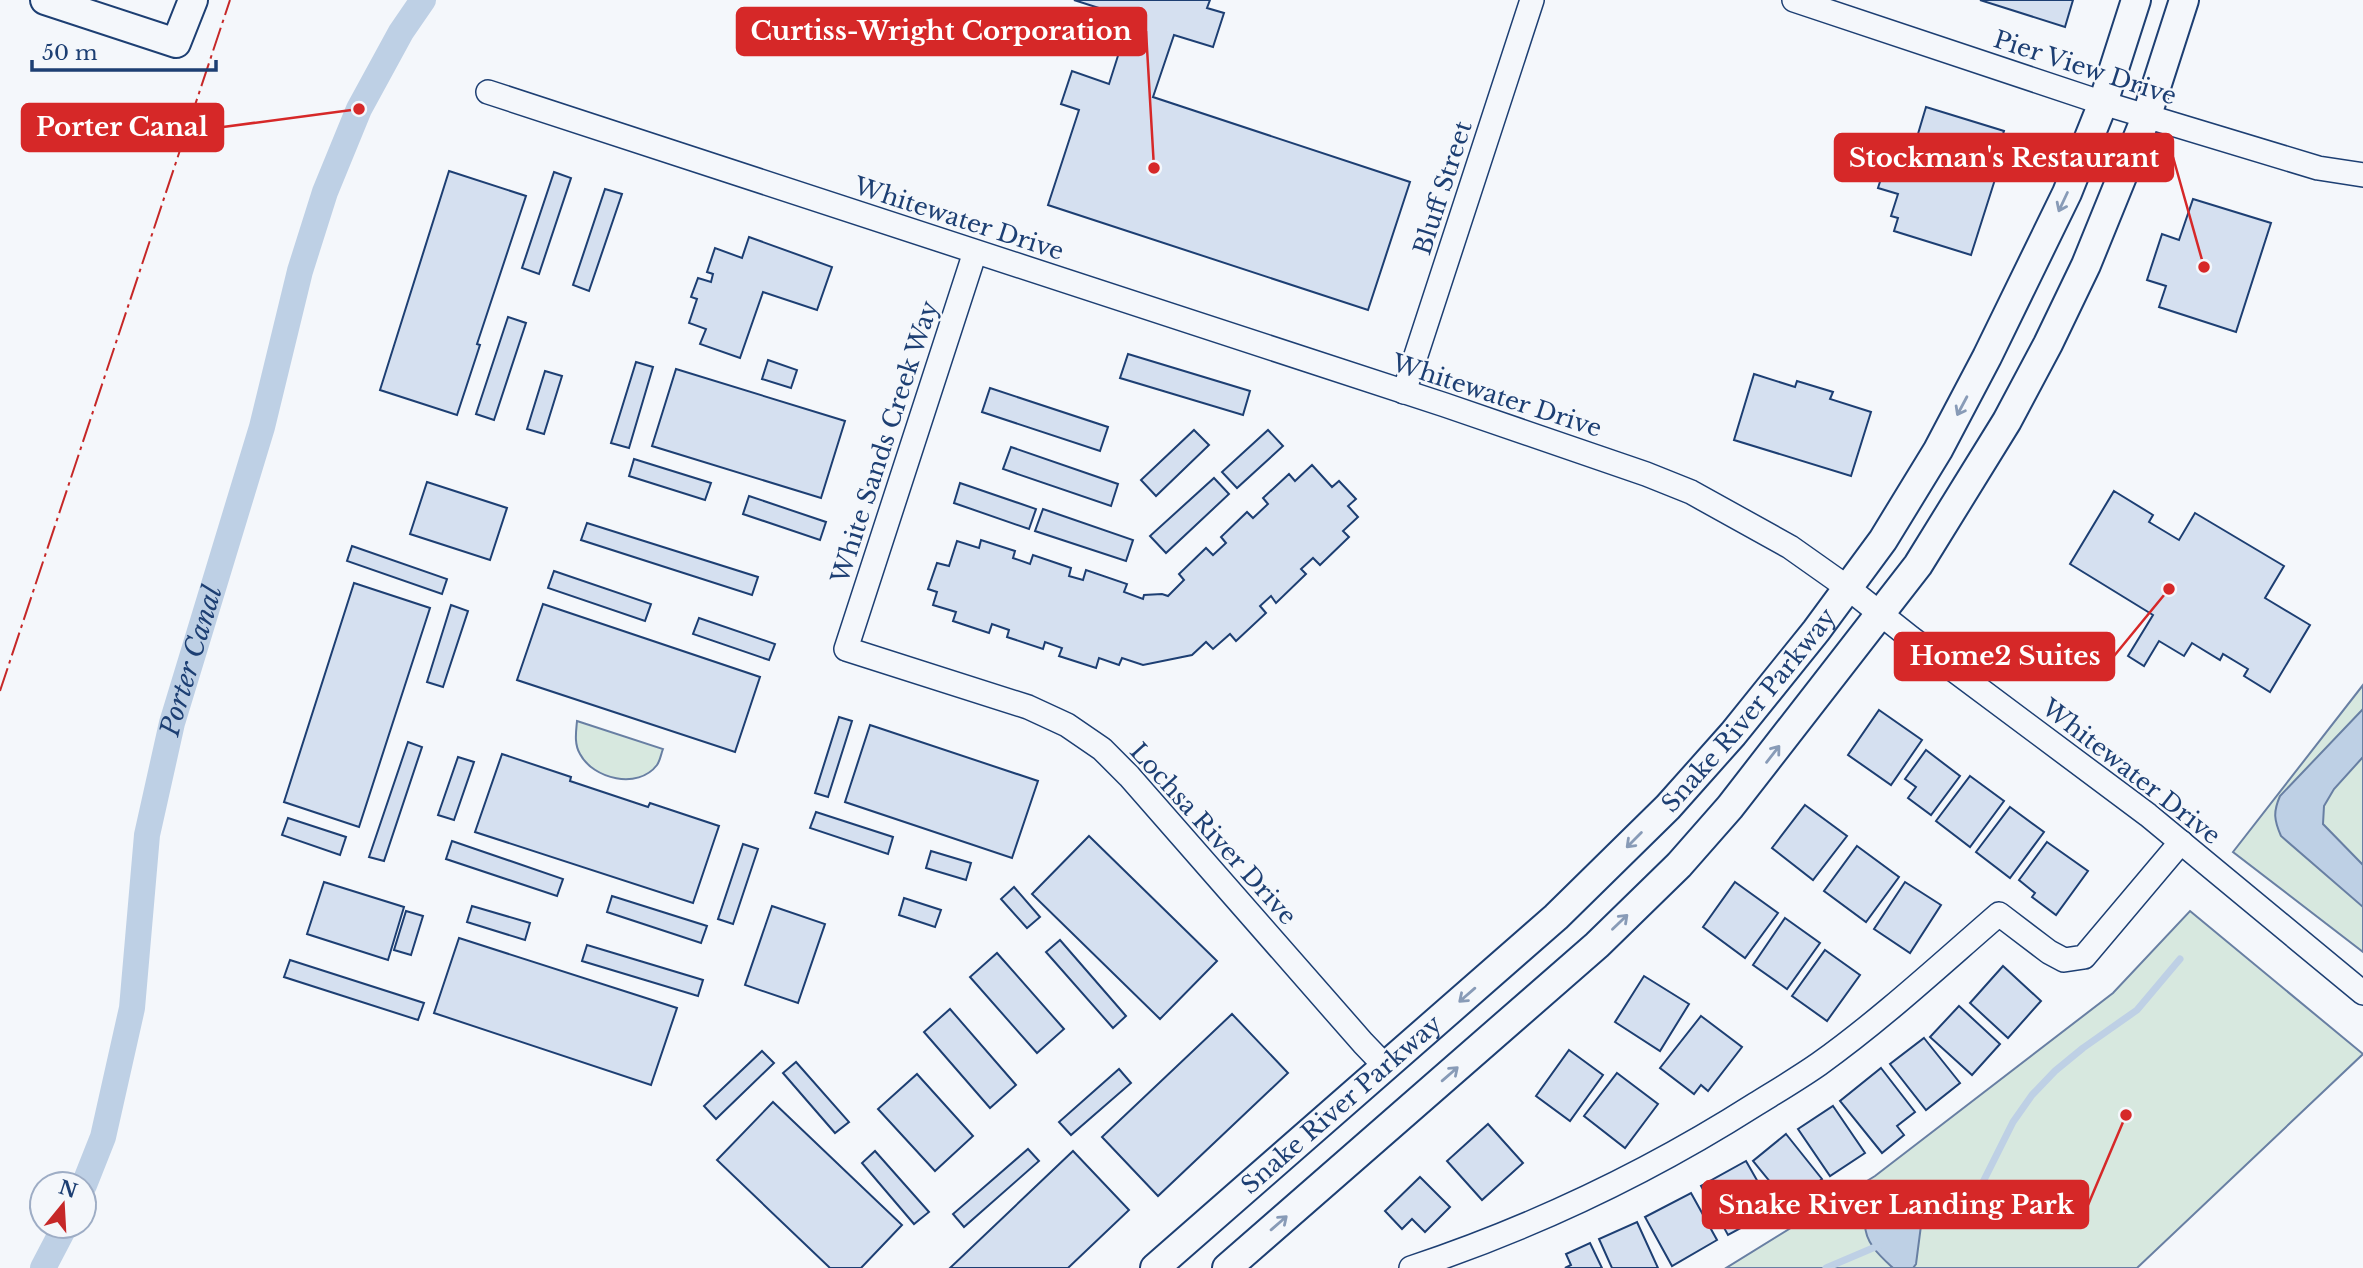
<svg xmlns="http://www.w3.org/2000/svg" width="2363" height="1268" font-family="'Libre Baskerville',serif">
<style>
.green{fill:#d7e8df;stroke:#687fa3;stroke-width:2}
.water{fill:#bed0e5;stroke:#687fa3;stroke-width:2}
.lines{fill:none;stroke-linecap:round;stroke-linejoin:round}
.stream{stroke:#bed0e5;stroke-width:7}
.canal{stroke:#bed0e5;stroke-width:26}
.building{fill:#d5e0f0;stroke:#1d3f73;stroke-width:2}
.minor-casing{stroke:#1d3f73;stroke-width:26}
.tertiary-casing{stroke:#1d3f73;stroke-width:32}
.minor{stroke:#f4f7fb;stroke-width:23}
.tertiary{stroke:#f4f7fb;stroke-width:28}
.power{stroke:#c62828;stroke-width:2;stroke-dasharray:24 5 3.5 5;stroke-linecap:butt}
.oneway{stroke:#889bb7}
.labels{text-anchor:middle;stroke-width:5;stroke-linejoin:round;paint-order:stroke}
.street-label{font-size:24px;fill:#1d3f73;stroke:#f4f7fb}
.water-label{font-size:26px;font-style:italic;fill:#1d3f73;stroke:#f4f7fb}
.leader{fill:none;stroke:#d62828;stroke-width:2.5}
.callout-dot{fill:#d62828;stroke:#f4f7fb;stroke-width:2.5}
.callout{fill:#d62828;stroke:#d62828;stroke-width:2.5}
.callout-label{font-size:26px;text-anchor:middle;font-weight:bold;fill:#fff}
</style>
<rect width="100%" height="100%" fill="#f4f7fb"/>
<g class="green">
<path d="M2363,685V952L2233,852Z"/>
<path d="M577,721L663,749C661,754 660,761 657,765C638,790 593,779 580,754C574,744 576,732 577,721Z"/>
<path d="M2190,911L2363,1054L2137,1268H1726L1875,1176L2113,993Z"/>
</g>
<g class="water">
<path d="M2363,709V757L2334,789L2324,806L2323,824L2363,865V907L2281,836C2274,820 2273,812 2280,796Z"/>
<path d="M1915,1212L1922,1218L1916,1264L1913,1268H1893C1880,1256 1865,1243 1865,1224L1868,1221C1893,1229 1893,1219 1915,1212Z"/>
</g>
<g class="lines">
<g class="stream">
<path d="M1916,1221L1978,1192L2013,1122L2032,1095L2055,1071L2083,1048L2137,1010L2180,959"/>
<path d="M1826,1268L1880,1245"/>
</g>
<g class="canal">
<path id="s1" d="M84,1185L103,1137L132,1008L147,835L172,723L262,427L300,271L325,192L359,109L401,32L423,0"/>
<path d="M43,1268L65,1226"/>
</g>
</g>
<g class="building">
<path d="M1074,0H1210L1207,8L1224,13L1213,47L1174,35L1153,97L1410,182L1368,310L1048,205L1079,110L1061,104L1072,71L1109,84L1130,18Z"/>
<path d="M1980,0H2073L2065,27Z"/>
<path d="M1926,107L2004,131L1999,146L2005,148L1971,255L1894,231L1898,218L1891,216L1898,194L1878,188L1891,147L1912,154Z"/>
<path d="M449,171L526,196L477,344L480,345L457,415L380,390Z"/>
<path d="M554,172L571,178L539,274L522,268Z"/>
<path d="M605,189L622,194L589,291L573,285Z"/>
<path d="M2193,199L2271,223L2236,332L2159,307L2166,286L2147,280L2162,234L2179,240Z"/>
<path d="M749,237L832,267L817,310L763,292L740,358L700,344L706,329L689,323L697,299L691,297L698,278L711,282L713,274L707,272L715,248L742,258Z"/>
<path d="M508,317L526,323L494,420L476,414Z"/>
<path d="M1128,354L1250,391L1243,415L1120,378Z"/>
<path d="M768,360L797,370L791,388L762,379Z"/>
<path d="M636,362L653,367L629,448L611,443Z"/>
<path d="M676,369L845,421L821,498L652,446Z"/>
<path d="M545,371L562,376L544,434L527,429Z"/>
<path d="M1754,374L1795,387L1797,381L1833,392L1830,399L1871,412L1851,476L1734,440Z"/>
<path d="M990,388L1108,427L1100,451L982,412Z"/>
<path d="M1194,430L1209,445L1156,496L1141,480Z"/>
<path d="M1268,430L1283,446L1237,488L1222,472Z"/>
<path d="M1011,447L1118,484L1111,506L1003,469Z"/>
<path d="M634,459L711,483L705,500L629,476Z"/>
<path d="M1312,465L1332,487L1339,481L1356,499L1348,506L1358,517L1343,531L1349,537L1320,565L1313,558L1301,569L1306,574L1276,603L1271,596L1260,606L1266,613L1236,641L1230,634L1213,649L1206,642L1192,655L1143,665L1122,658L1119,665L1099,658L1096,668L1059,656L1062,648L1045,642L1043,649L1007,637L1009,630L992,624L989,633L953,621L956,612L933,605L937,592L928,589L937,563L949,566L957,541L979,548L981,540L1015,551L1013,558L1030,564L1033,555L1071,568L1069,576L1083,580L1086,570L1127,584L1124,592L1143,599L1144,595L1162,594L1168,596L1184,580L1179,574L1206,548L1213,555L1226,543L1221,537L1247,512L1253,518L1268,504L1263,498L1289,474L1295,481Z"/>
<path d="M1214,478L1229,494L1166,553L1150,536Z"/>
<path d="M427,482L507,508L490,560L410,534Z"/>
<path d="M960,483L1036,509L1029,529L954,503Z"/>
<path d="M2114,491L2153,515L2149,522L2179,540L2195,513L2284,566L2265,598L2310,625L2270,692L2244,676L2248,669L2223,654L2220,660L2192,643L2184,656L2159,641L2144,666L2128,656L2153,615L2070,564Z"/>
<path d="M749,496L826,522L820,540L743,514Z"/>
<path d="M1043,509L1133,540L1126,561L1035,531Z"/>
<path d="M587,523L758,577L752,595L581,540Z"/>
<path d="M352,546L447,579L442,594L347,561Z"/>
<path d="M554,571L651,604L645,621L548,588Z"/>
<path d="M354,583L430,608L359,827L284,802Z"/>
<path d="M543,604L760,677L735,752L517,680Z"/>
<path d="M451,605L468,611L443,687L427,682Z"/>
<path d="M699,618L775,644L769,660L693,634Z"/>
<path d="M1879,710L1922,740L1891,785L1848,755Z"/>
<path d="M839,717L852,721L828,797L815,793Z"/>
<path d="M870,725L1038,781L1012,858L845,802Z"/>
<path d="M408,742L422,747L384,861L369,857Z"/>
<path d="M1926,750L1960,776L1931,815L1908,798L1916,787L1905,779Z"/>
<path d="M502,754L571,777L570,781L648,807L650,803L719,826L693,903L475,832Z"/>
<path d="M458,757L474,762L454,820L438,815Z"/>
<path d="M1970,776L2004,801L1970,847L1936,821Z"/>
<path d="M1805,805L1847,836L1813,880L1772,848Z"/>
<path d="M2010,807L2044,832L2010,878L1976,852Z"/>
<path d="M816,812L893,837L888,854L810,828Z"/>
<path d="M288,818L346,837L340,855L282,835Z"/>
<path d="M1089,836L1217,961L1160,1019L1032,894Z"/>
<path d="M452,841L563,879L557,896L446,859Z"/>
<path d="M2047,842L2088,871L2056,915L2032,897L2035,893L2019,880Z"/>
<path d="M743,844L758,849L733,924L718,919Z"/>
<path d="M1857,846L1899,877L1866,922L1824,891Z"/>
<path d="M931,851L971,863L966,880L926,868Z"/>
<path d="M324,882L404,907L388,960L307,934Z"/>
<path d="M1735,882L1778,913L1745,958L1703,927Z"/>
<path d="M1905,882L1941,905L1910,953L1874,929Z"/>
<path d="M1014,887L1040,917L1027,928L1001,899Z"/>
<path d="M612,896L707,926L701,943L607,912Z"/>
<path d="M904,898L941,910L935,927L899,915Z"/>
<path d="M472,906L530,923L525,940L467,922Z"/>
<path d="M772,906L825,924L798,1003L745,985Z"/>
<path d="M406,911L423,916L411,955L394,950Z"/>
<path d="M1785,918L1820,943L1787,989L1753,965Z"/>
<path d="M459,938L677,1008L651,1085L434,1013Z"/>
<path d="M1060,940L1126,1016L1113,1028L1046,952Z"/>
<path d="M587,945L703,980L698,996L582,961Z"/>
<path d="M1825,950L1860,975L1827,1021L1792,996Z"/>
<path d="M997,953L1064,1029L1037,1053L970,977Z"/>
<path d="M290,960L424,1003L418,1020L284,977Z"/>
<path d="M2003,966L2041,1001L2008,1038L1970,1003Z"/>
<path d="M1644,976L1689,1004L1660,1051L1615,1022Z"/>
<path d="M1959,1006L2000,1044L1972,1075L1930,1037Z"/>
<path d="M950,1009L1016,1085L990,1108L924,1032Z"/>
<path d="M1232,1014L1288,1073L1158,1196L1102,1137Z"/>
<path d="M1701,1016L1742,1047L1708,1091L1701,1085L1694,1094L1660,1068Z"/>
<path d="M1924,1038L1960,1083L1926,1110L1890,1064Z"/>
<path d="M1569,1050L1603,1075L1570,1121L1536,1096Z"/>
<path d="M762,1051L774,1063L716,1119L704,1106Z"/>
<path d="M796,1062L849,1122L835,1133L783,1073Z"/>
<path d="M1881,1068L1915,1112L1897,1126L1904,1135L1882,1153L1840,1101Z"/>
<path d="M1119,1069L1131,1083L1071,1135L1059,1122Z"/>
<path d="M1617,1073L1658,1104L1625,1148L1584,1116Z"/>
<path d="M917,1074L973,1136L935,1171L878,1109Z"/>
<path d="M773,1102L902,1225L861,1268H830L717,1160Z"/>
<path d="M1833,1106L1865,1153L1830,1176L1798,1129Z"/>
<path d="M1488,1124L1523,1163L1482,1200L1447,1161Z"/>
<path d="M1786,1134L1822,1179L1789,1205L1753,1161Z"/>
<path d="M1028,1149L1039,1161L964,1227L953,1214Z"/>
<path d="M875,1151L929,1212L914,1224L862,1163Z"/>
<path d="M1073,1151L1129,1210L1068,1268H950Z"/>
<path d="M1746,1161L1774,1210L1728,1235L1701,1186Z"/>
<path d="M1420,1177L1450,1207L1425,1232L1412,1219L1402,1229L1385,1211Z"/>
<path d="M1691,1193L1717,1240L1672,1266L1645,1217Z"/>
<path d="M1637,1222L1658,1268H1612L1599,1239Z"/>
<path d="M1590,1243L1602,1268H1565L1571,1265L1566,1254Z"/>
</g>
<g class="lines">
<defs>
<g id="minor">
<path d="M1794,0L2103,103L2318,168L2363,175"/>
<path d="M488,92L1445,405L1646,474L1691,492L1790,547L1848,588L1911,638L2148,815L2363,993"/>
<path d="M975,252L846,649L1028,707L1067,725L1102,749L1129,776L1363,1043L1386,1067"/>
<path d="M1404,392L1532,0"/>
<path d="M1411,1268C1534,1227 1646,1174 1756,1104C1777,1091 1799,1078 1819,1064C1882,1019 1940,965 1999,914L2049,952L2064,960L2084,957L2181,842"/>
</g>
<g id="tertiary">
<path d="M45,0L176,43L193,0"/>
<path id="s2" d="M1155,1268L1556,917L1668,807L1733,734L1816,631L1883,540L1938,450L1987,357L2067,193L2103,103L2136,0"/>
<path d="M1227,1268L1597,945L1679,865L1730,807L1918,565L2007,421L2048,344L2086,265L2147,115L2184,0"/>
</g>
</defs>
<use href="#minor" class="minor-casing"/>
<use href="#tertiary" class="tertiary-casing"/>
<use href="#minor" class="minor"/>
<use href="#tertiary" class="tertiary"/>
<path class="power" d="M0,691L230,0"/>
</g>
<defs><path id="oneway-shaft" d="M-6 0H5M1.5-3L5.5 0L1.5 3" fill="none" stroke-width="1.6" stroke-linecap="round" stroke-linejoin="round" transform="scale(1.75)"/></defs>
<g class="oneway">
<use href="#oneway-shaft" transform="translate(2063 202) rotate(115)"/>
<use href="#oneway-shaft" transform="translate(1962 406) rotate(118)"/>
<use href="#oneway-shaft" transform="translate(1773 754) rotate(-52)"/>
<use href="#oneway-shaft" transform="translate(1634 840) rotate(135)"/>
<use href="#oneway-shaft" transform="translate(1620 922) rotate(-44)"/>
<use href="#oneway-shaft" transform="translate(1467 995) rotate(139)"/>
<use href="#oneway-shaft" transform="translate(1450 1074) rotate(-41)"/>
<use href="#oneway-shaft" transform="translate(1279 1223) rotate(-41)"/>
</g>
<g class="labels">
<g class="street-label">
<text transform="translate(2085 68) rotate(18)" y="8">Pier View Drive</text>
<text transform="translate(1443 188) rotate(-72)" y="8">Bluff Street</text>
<text transform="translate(959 219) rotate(18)" y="8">Whitewater Drive</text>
<text transform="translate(1497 396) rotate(18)" y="8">Whitewater Drive</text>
<text transform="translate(885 442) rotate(-72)" y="8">White Sands Creek Way</text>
<text dy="8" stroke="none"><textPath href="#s2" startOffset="816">Snake River Parkway</textPath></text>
<text transform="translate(2131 772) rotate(38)" y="8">Whitewater Drive</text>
<text transform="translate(1213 834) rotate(48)" y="8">Lochsa River Drive</text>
<text dy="8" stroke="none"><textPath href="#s2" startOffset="248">Snake River Parkway</textPath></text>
</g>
<g class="water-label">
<text dy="9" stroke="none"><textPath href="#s1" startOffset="537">Porter Canal</textPath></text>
</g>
</g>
<path class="leader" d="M1154 168L1146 31M359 109L223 127M2204 267L2173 157M2169 589L2114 656M2126 1115L2088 1205"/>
<g class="callout-dot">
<circle cx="1154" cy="168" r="7"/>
<circle cx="359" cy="109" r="7"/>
<circle cx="2204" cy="267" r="7"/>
<circle cx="2169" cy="589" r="7"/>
<circle cx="2126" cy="1115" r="7"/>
</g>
<g class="callout">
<rect x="737" y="8" width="409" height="47" rx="7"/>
<rect x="22" y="104" width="201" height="47" rx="7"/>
<rect x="1835" y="134" width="338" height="47" rx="7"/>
<rect x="1895" y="633" width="219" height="47" rx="7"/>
<rect x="1703" y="1181" width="385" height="47" rx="7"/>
</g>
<g class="callout-label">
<text x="941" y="40">Curtiss-Wright Corporation</text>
<text x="122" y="136">Porter Canal</text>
<text x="2004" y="167">Stockman's Restaurant</text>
<text x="2005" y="665">Home2 Suites</text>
<text x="1896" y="1214">Snake River Landing Park</text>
</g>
<g transform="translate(63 1205) rotate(18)"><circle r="33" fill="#f4f7fb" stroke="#9eadc5" stroke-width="2"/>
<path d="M0-5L12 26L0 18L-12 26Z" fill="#c62828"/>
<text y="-10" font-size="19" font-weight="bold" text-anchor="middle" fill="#1d3f73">N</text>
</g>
<path d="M32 60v10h184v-10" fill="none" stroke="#1d3f73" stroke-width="3.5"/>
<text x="42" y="60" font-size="21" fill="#1d3f73" stroke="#f4f7fb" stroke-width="5" paint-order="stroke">50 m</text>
</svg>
